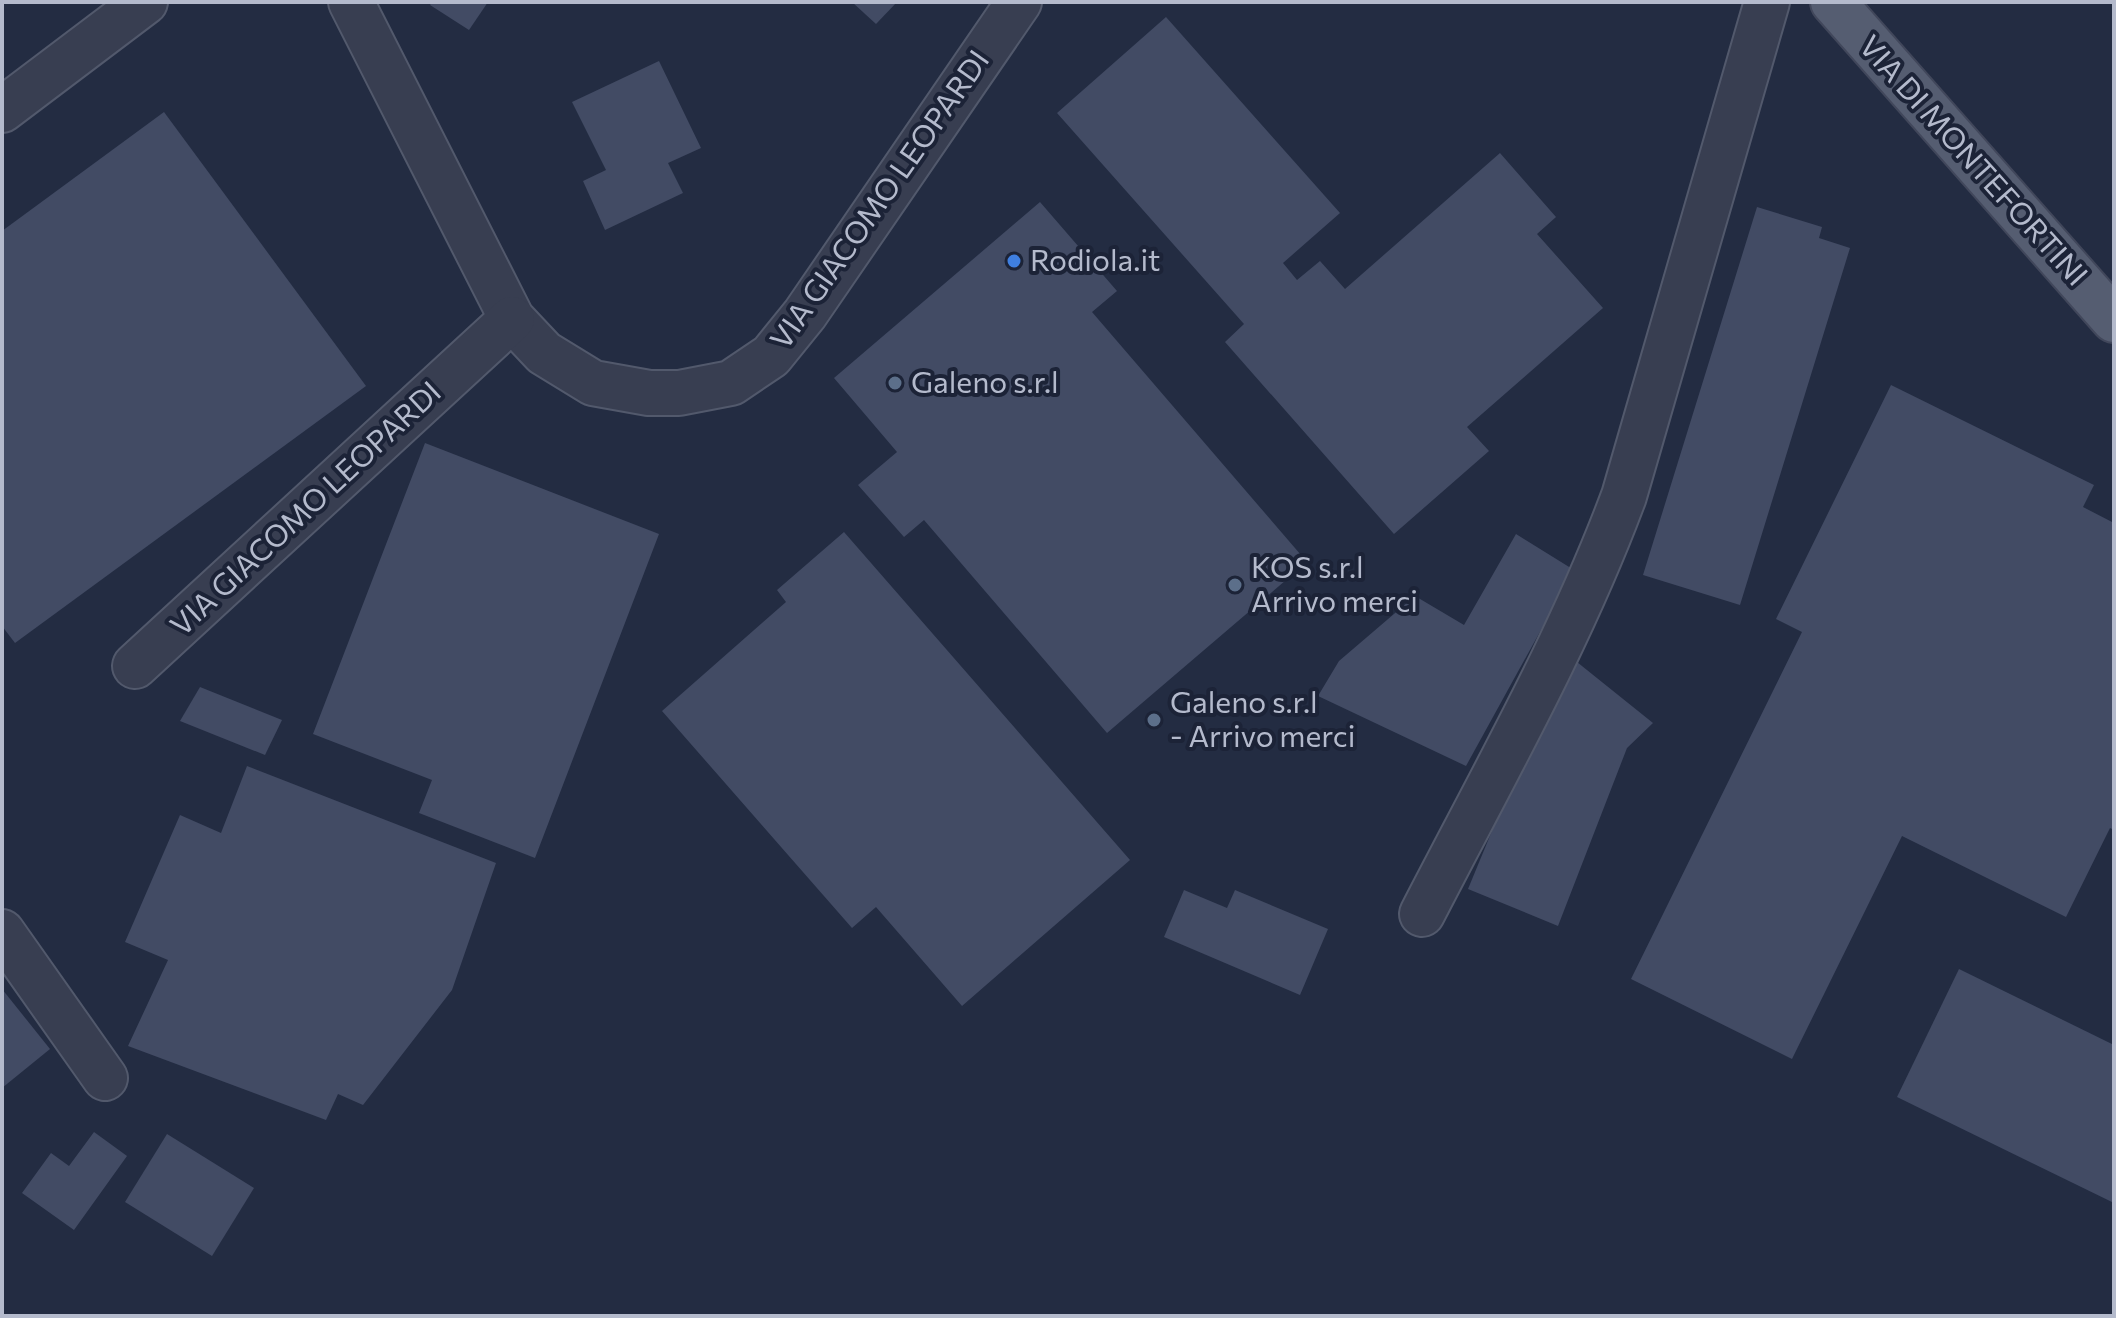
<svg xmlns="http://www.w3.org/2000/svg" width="2116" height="1318" font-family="Commissioner,sans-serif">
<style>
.building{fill:#424b64}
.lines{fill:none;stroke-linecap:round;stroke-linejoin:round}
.minor-casing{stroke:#52596c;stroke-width:48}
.major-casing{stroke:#41475b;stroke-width:48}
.minor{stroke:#383e51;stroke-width:44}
.major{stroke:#555d71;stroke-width:44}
.shop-dot{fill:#3f7fe0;stroke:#1c2337;stroke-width:3}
.service-dot{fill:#5c6f8a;stroke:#1c2337;stroke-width:3}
.labels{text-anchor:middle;stroke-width:8;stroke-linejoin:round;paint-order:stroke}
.street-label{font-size:30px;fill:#b4bacc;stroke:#1c2337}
.poi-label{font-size:30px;fill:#b4bacc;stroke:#1c2337;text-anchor:start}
</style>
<rect width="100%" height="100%" fill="#232c42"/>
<g class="building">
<path d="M432,2H488L469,30L430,5Z"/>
<path d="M852,2H897L876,24Z"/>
<path d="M1166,17L1340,213L1283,263L1297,280L1320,261L1345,289L1500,153L1556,217L1537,234L1603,308L1467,427L1489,451L1394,534L1225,342L1244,324L1057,113Z"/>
<path d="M659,61L701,148L668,163L683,193L605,230L583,181L606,170L572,102Z"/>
<path d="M164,112L366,386L15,643L2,626V231Z"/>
<path d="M1040,202L1117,291L1092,312L1307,562L1107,733L924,520L904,537L858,485L897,452L834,378Z"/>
<path d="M1757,207L1822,227L1819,238L1850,248L1740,605L1643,575Z"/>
<path d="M1891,385L2094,485L2083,507L2114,523V830L2110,828L2066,917L1902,836L1792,1059L1631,979L1802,632L1776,619Z"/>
<path d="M425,443L659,534L535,858L419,813L432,780L313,734Z"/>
<path d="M844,532L1130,860L962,1006L876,907L852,928L662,711L786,602L777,590Z"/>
<path d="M1516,534L1574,570L1466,766L1318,696L1339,661L1415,596L1464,625Z"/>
<path d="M1572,658L1653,723L1627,748L1558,926L1468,889L1544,705Z"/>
<path d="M200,687L282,720L265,755L180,721Z"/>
<path d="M247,766L496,863L452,990L363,1105L338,1094L326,1120L128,1046L168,960L125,942L180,815L221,833Z"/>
<path d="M1184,890L1227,908L1235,890L1328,929L1300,995L1164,937Z"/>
<path d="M1959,969L2114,1045V1203L1897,1097Z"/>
<path d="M2,989L50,1049L2,1088Z"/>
<path d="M94,1132L127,1156L74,1230L22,1193L51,1153L69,1166Z"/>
<path d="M167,1134L254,1188L212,1256L125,1202Z"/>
</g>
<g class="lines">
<defs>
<g id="minor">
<path d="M351,2L512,319L544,353L593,383L649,393H679L731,383L771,356L805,314L1019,2"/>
<path d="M2,110L145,2"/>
<path d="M135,666L512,319"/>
<path d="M1422,914C1493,776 1570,641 1624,496L1767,2"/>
<path d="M2,932L105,1078"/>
</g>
<path id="major" d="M1833,2L2114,320"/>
</defs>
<use href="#minor" class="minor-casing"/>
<use href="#major" class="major-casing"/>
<use href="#minor" class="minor"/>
<use href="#major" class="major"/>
</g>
<circle class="shop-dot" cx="1014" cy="261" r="8"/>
<g class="service-dot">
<circle cx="895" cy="383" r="8"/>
<circle cx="1235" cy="585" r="8"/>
<circle cx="1154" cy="720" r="8"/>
</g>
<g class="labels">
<g class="street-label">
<text transform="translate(1973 161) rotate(48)" y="10">VIA DI MONTEFORTINI</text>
<text transform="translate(880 200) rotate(-55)" y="10">VIA GIACOMO LEOPARDI</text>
<text transform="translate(306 509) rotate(-43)" y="10">VIA GIACOMO LEOPARDI</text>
</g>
<g class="poi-label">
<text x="1030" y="271">Rodiola.it</text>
<text x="911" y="393">Galeno s.r.l</text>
<text x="1251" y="578">KOS s.r.l<tspan x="1251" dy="34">Arrivo merci</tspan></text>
<text x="1170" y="713">Galeno s.r.l<tspan x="1170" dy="34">- Arrivo merci</tspan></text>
</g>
</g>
<rect width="2116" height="1318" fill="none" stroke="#b4bacc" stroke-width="8"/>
</svg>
